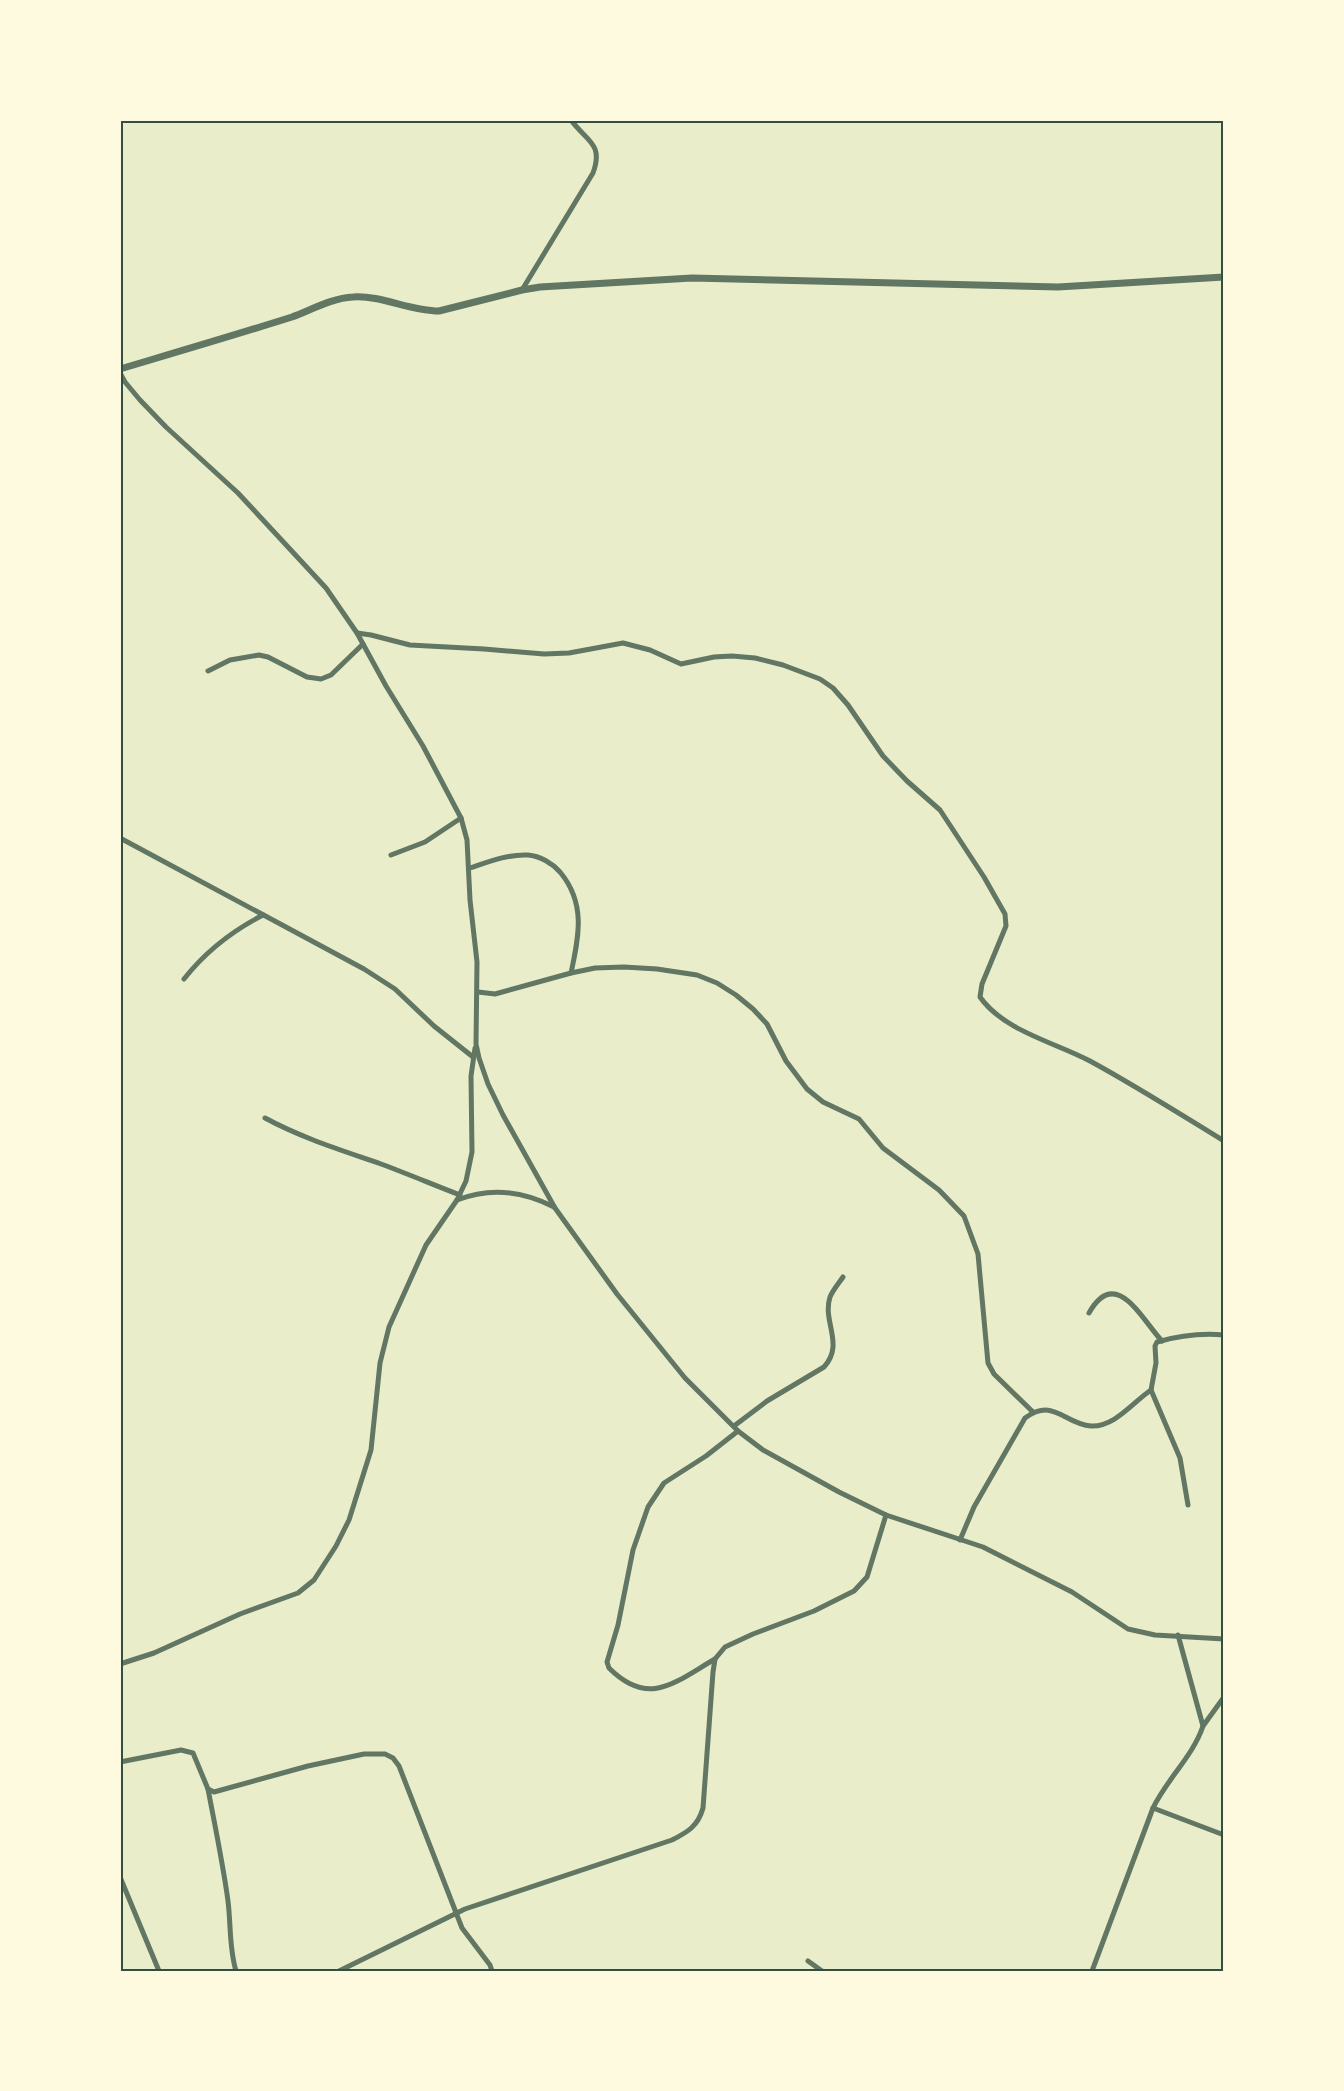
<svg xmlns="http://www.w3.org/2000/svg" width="1344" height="2091" font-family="'Open Sans',sans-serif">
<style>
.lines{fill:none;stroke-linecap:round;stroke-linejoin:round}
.minor{stroke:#617663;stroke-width:5}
.tertiary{stroke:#617663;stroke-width:7}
.neatline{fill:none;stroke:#344e41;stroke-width:2}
</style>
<rect width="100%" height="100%" fill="#e9edc9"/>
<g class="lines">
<g class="minor">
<path d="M522,290L593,173C604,143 586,141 571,120"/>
<path d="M120,373L125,382L140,400L166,427L238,493L326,588L357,633L386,686L423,746L461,818L467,840L470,900L477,962L476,1044L479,1058L488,1084L503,1115L555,1208L617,1294L685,1378L738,1431L763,1450L839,1492L886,1515L983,1547L1072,1592L1128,1629L1155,1635L1224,1639"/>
<path d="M357,633L371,635L410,645L484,649L544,654L569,653L623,643L650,650L681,664L714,657L732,656L755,658L783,665L820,679L833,688L848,705L883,756L907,781L940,810L984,877L1005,914L1006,926L982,984L980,997C1004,1031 1054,1042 1090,1061C1136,1086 1180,1114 1224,1141"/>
<path d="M208,671L230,660L259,655L268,657L307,677L321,679L331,675L363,644"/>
<path d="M120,838L364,969L395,989L434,1026L473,1057"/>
<path d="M391,855L425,842L461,818"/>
<path d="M470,868C488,862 508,854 528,855C540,856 552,863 560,872C586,903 579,936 571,973"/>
<path d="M184,979C206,951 232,931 263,915"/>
<path d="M478,992L495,994L571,973L595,968L624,967L657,969L697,975L717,983L736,995L753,1009L767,1024L786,1061L807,1089L823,1102L859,1119L883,1148L939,1190L964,1216L978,1254L988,1363L994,1374L1033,1412"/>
<path d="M265,1118C302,1138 341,1150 381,1164C408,1174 434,1185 460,1195"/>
<path d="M457,1200C490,1187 523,1191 554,1207"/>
<path d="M1089,1313C1116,1265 1142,1320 1162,1341"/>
<path d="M734,1426L767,1401L824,1367C845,1344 822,1322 830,1297C833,1290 839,1283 843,1277"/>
<path d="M1188,1505L1180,1458L1151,1390L1156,1363L1155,1346L1157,1342C1178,1336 1203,1333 1224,1335"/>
<path d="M960,1540L974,1507L1025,1418C1054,1397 1064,1424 1091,1426C1115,1427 1133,1402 1151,1390"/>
<path d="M715,1659C675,1682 649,1708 609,1668L607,1662L618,1625L633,1550L648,1507L664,1483L706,1456L738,1431"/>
<path d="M120,1664L154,1653L240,1614L298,1593L314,1580L336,1546L349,1520L371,1450L380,1363L389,1327L426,1245L457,1200L466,1181L472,1152L471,1076L475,1048"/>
<path d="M1203,1726L1224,1697"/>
<path d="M120,1762L181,1750L193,1753L208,1789L214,1792L308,1766L364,1754H385L393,1758L399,1766L462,1928L490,1965L492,1971"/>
<path d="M208,1789C215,1826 223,1864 228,1901C231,1925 229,1948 236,1971"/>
<path d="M1153,1808L1224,1835"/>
<path d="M120,1877L159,1971"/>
<path d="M808,1961L822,1971"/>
<path d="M339,1971L465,1909L672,1840C688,1832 698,1826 703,1808L713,1672L715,1659L725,1647L753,1634L814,1611L854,1591L867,1577L886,1515"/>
<path d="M1092,1971L1153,1808C1167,1779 1193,1756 1203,1726L1178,1635"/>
</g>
<path class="tertiary" d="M120,369C177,352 235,335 292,317C311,310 332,298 353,297C381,295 410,311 439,311L522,290L540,287L692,278L1058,287L1224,277"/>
</g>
<rect width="1344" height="2091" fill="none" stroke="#fefae0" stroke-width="243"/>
<rect x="122" y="122" width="1100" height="1848" class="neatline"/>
</svg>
